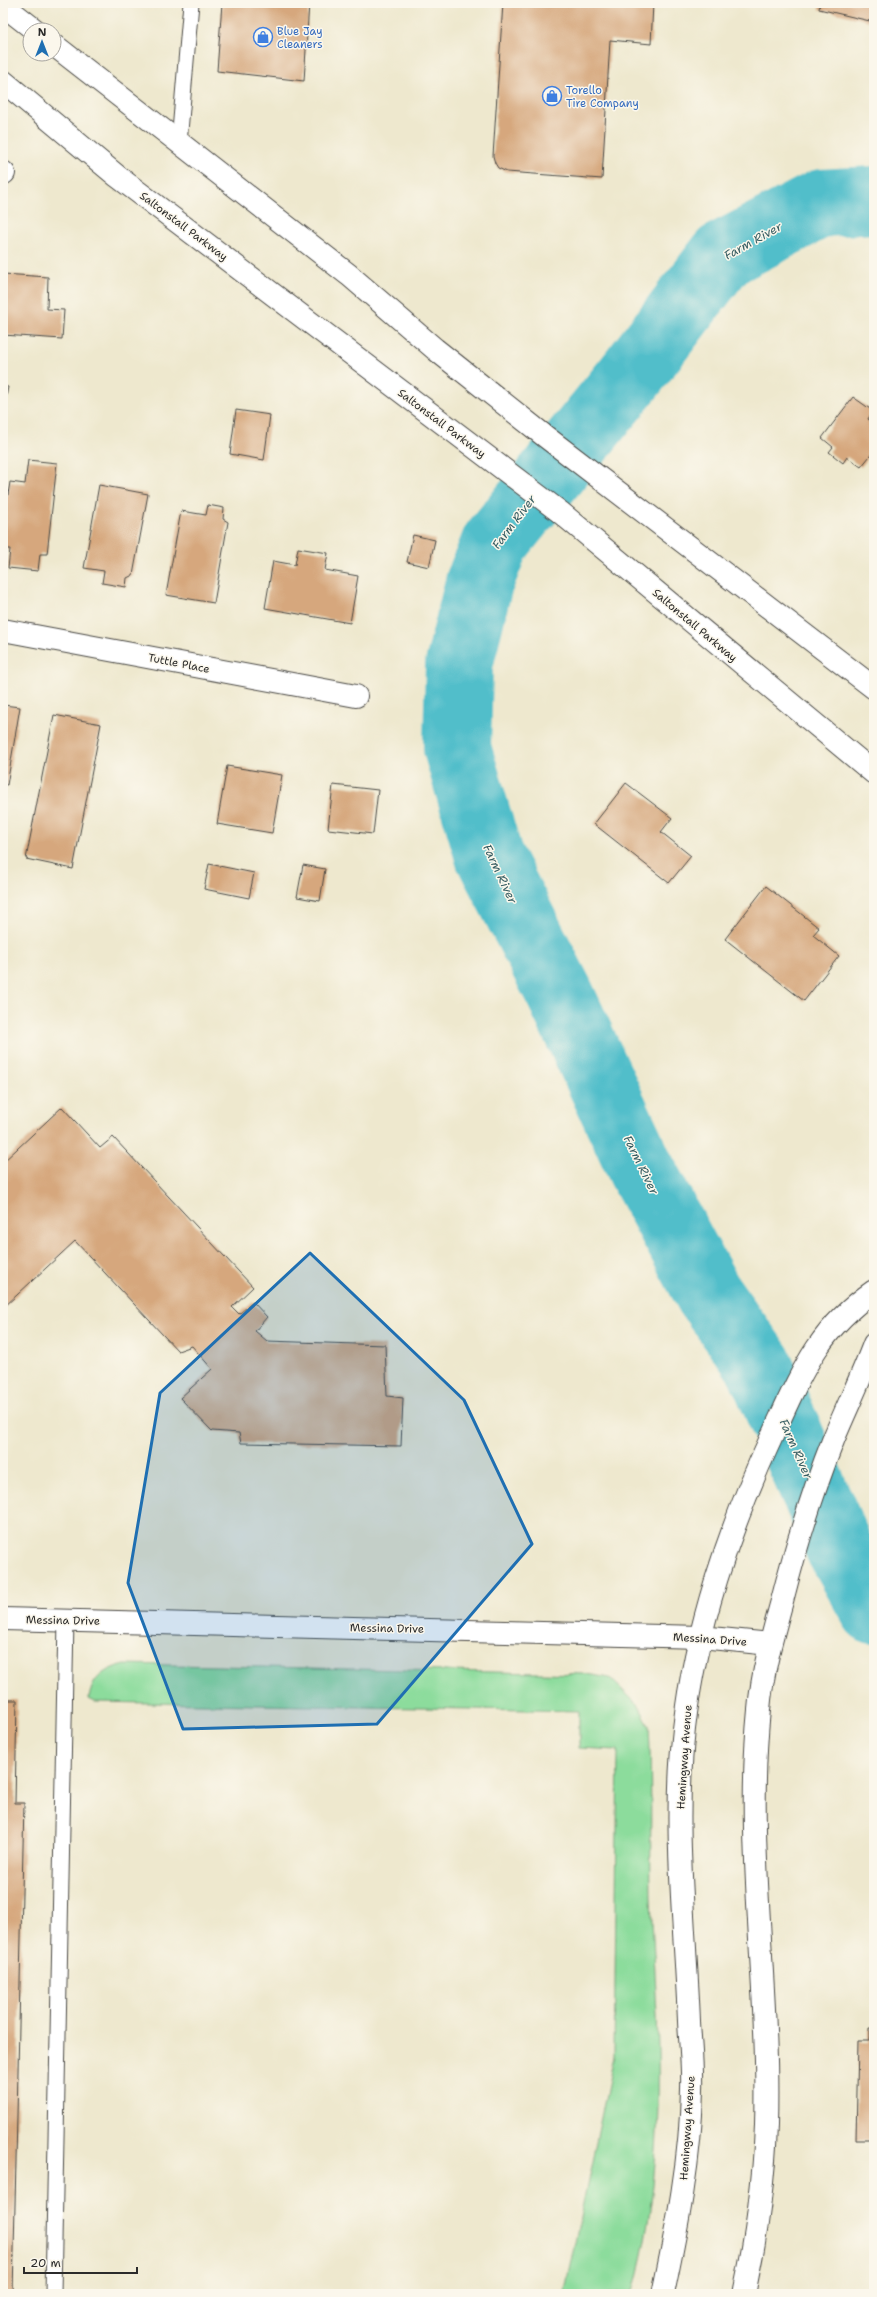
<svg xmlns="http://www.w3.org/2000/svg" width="877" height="2297" font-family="'Shantell Sans',sans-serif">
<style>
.green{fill:#8cdc9c;stroke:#5c8464}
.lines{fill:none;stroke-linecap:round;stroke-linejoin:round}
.river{stroke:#51beca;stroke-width:68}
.building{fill:#d6a77d}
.lane-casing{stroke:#484743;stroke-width:17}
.street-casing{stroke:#484743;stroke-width:24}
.secondary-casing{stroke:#484743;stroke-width:24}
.primary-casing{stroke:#484743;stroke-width:24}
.lane{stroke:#fff;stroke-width:15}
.street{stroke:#fff;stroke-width:22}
.secondary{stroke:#fff;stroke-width:22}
.primary{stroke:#fff;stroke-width:22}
.marked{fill:#1f6fb2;fill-opacity:0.2;stroke:#1f6fb2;stroke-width:3;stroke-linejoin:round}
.labels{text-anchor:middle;stroke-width:3;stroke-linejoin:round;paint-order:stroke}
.shop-label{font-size:11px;fill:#366cbe;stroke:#fbf7ec;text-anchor:start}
.street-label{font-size:11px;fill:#2b2b2b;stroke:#fbf7ec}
.water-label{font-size:12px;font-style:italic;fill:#385e63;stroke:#fbf7ec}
</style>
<rect width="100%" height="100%" fill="#fbf7ec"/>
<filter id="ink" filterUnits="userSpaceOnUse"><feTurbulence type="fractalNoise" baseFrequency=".025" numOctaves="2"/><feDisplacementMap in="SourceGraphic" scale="8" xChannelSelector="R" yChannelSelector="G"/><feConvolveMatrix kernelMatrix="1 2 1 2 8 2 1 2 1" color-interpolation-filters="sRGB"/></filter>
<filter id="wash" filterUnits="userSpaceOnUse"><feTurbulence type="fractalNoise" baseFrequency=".012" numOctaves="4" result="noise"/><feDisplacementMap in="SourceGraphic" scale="16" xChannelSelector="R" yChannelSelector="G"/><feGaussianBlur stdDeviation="0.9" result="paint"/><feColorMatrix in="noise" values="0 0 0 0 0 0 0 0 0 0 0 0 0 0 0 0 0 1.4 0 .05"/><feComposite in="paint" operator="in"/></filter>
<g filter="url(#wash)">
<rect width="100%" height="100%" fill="#eee8ce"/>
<path class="green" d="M125,1664L586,1674L610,1678L639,1706L649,1725C652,1782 650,1840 651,1897C652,1930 655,1962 656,1994C661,2091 660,2200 632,2294H564L614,2056L618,1750L579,1748V1711L95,1702L89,1699C92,1677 105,1669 125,1664Z"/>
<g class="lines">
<path class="river" d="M874,200L822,203L723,255L629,378L495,543L479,583L459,665L457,748L489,856L560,994L641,1169L709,1295L759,1365L839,1548L874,1610"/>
</g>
<g id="blocks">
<g class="building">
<path d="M222,3H309L304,81L217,71Z"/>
<path d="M503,3H653L651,44L610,40L602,179L507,172L498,168L495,163L493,156Z"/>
<path d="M820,3H874V22L819,9Z"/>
<path d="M3,274L48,277L47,309L64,310L62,339L3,335Z"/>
<path d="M3,386L8,387L4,408H3Z"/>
<path d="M853,397L873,411L868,419L874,424V451L861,467L847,457L843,463L829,452L833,447L822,438Z"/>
<path d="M236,410L270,415L264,460L230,454Z"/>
<path d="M28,460L57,463L47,554H40L38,571L8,568L10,549H3V495H8L10,482L25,484Z"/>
<path d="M99,485L148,494L133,575L127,578L126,587L102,583L104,571L84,568Z"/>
<path d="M208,505L224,508L223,519L228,522L214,603L166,595L181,511L206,515Z"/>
<path d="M413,535L435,540L429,567L407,562Z"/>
<path d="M298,548L328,553L325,570L358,576L350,623L265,608L273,561L295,565Z"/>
<path d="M3,705L20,707L7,785L3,784Z"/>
<path d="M54,715L101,724L73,869L26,859Z"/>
<path d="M227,766L282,775L272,833L217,824Z"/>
<path d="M626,783L672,818L661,832L691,856L669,883L594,824Z"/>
<path d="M333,785L378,790L373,834L328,829Z"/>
<path d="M209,864L254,873L249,898L204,889Z"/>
<path d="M303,865L325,869L320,901L297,897Z"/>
<path d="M766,886L819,928L813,935L839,956L804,1001L725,939Z"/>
<path d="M62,1107L100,1148L113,1137L253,1287L232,1307L239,1314L253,1302L267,1317L255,1331L267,1341L385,1345L387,1396L403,1398L401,1446L241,1443L239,1433L212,1431L180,1398L212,1369L192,1346L178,1351L75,1241L3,1308V1170L5,1168L3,1162Z"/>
<path d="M3,1700H17L15,1803H24L13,2294H3Z"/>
<path d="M869,2028H874V2140H856L858,2041H869Z"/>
</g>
</g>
</g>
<g filter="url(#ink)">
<use href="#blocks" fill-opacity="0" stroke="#484743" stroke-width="1"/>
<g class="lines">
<defs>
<g id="lane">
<path d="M179,143L191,3"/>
<path d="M53,2294L66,1620"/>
</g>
<g id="street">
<path d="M3,172L4,173"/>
<path d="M3,630L356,696"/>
</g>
<g id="secondary">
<path d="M3,1619L701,1637L770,1644"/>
<path d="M663,2294C677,2227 691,2158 692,2089C693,2067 690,2043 689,2021C685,1924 673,1826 684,1729C695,1630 730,1526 772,1436C800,1376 817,1330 874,1291"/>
<path d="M744,2294C756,2239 764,2181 766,2125C770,1987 745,1848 759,1710C762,1673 772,1637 782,1601C796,1546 813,1491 834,1438C847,1407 862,1376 874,1344"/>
</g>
<g id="primary">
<path d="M3,5L35,30"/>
<path d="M54,45L349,275L435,349L546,437L874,688"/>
<path d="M3,81L117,176L560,512L874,773"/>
</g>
</defs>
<use href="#lane" class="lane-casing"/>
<use href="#street" class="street-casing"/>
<use href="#secondary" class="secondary-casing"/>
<use href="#primary" class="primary-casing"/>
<use href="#lane" class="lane"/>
<use href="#street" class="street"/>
<use href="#secondary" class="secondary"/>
<use href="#primary" class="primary"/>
</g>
</g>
<path class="marked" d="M310,1253L464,1400L532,1544L377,1724L183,1729L128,1583L160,1393Z"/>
<defs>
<symbol id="shop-ring" viewBox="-11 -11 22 22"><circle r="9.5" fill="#fbf7ec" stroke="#3f7fe0" stroke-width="1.5"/><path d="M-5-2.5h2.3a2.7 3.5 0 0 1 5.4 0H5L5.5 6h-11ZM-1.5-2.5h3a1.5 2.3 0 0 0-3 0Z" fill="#3f7fe0"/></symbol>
</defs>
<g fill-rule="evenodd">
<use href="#shop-ring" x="252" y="26" width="22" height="22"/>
<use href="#shop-ring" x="541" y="85" width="22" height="22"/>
</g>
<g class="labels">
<g class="shop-label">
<text x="277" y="35">Blue Jay<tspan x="277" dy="13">Cleaners</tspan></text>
<text x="566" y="94">Torello<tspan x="566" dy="13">Tire Company</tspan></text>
</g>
<g class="street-label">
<text transform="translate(184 226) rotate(37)" y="4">Saltonstall Parkway</text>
<text transform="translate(442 423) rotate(37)" y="4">Saltonstall Parkway</text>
<text transform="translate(695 625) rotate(40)" y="4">Saltonstall Parkway</text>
<text transform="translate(179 663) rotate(11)" y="4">Tuttle Place</text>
<text transform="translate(63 1620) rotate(1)" y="4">Messina Drive</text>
<text transform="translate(387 1628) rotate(1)" y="4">Messina Drive</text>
<text transform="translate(710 1639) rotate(4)" y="4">Messina Drive</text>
<text transform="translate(684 1757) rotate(-86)" y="4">Hemingway Avenue</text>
<text transform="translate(687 2128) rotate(-86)" y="4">Hemingway Avenue</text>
</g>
<g class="water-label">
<text transform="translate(753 241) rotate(-29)" y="4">Farm River</text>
<text transform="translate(514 522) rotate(-53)" y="4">Farm River</text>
<text transform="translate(500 874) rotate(65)" y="4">Farm River</text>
<text transform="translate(641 1165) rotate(64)" y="4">Farm River</text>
<text transform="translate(796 1449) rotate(66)" y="4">Farm River</text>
</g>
</g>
<rect width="877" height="2297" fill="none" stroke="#fbf7ec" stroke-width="16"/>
<g transform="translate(42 42)"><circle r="19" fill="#fbf7ec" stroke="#a8a59f"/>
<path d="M0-3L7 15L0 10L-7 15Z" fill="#1f6fb2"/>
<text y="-6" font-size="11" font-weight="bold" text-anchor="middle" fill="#2b2b2b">N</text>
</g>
<path d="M24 2267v6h113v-6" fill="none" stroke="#2b2b2b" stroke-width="2"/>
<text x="30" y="2267" font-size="12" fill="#2b2b2b" stroke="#fbf7ec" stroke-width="3" paint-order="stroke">20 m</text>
</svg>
